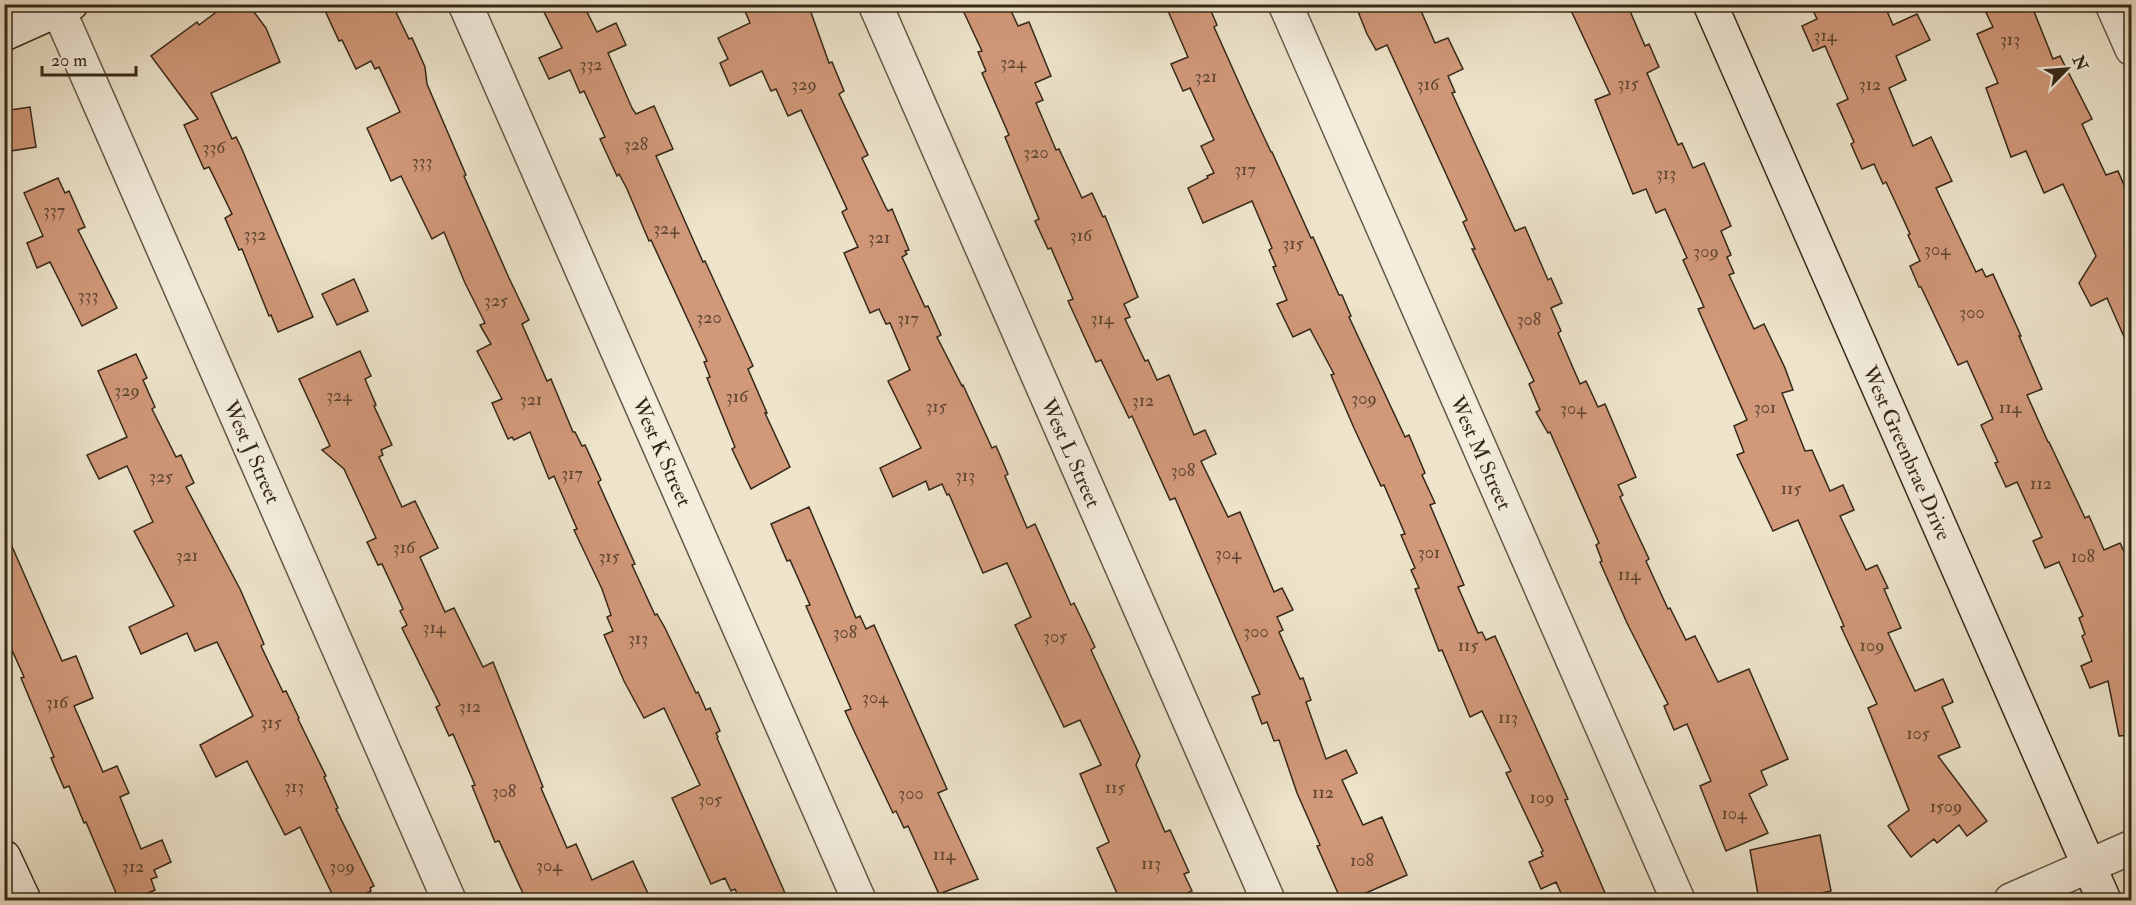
<svg xmlns="http://www.w3.org/2000/svg" width="2136" height="905" font-family="'IM FELL Double Pica',serif">
<style>
.building{fill:#d19879;stroke:#372919;stroke-width:1.5}
.lines{fill:none;stroke-linecap:round;stroke-linejoin:round}
.street-casing{stroke:#645846;stroke-width:36}
.secondary-casing{stroke:#372919;stroke-width:36}
.street{stroke:#f3eddd;stroke-width:33}
.secondary{stroke:#f3eddd;stroke-width:33}
.labels{text-anchor:middle;stroke-width:6;stroke-linejoin:round;paint-order:stroke}
.number-label{font-size:18px;fill:#5e4531}
.street-label{font-size:21px;fill:#372919;stroke:#f3eddd}
</style>
<rect width="100%" height="100%" fill="#ede4cb"/>
<filter id="stains"><feTurbulence type="fractalNoise" baseFrequency=".00333" numOctaves="4"/><feColorMatrix values="0 0 0 0 .2 0 0 0 0 .09 0 0 0 0 .02 0 0 0 .5 -.17"/></filter>
<radialGradient id="worn" r=".72"><stop offset=".6" stop-color="#630" stop-opacity="0"/><stop offset="1" stop-color="#630" stop-opacity=".3"/></radialGradient>
<g class="building">
<path d="M227,4H248L266,28L280,62L211,93L232,139L236,137L241,147L313,317L278,332L271,315L269,316L242,249L239,250L225,218L232,214L209,167L204,169L184,125L198,119L151,56L197,22L199,25Z"/>
<path d="M322,4H392L409,39L412,38L425,67L427,84L466,175L464,176L509,278L529,320L522,324L547,381L551,379L573,432H575L582,446L585,445L601,480L598,482L635,564L632,565L655,615L657,614L665,628L696,693L698,692L706,710L710,708L720,731L716,733L718,737L717,738L788,900H740L735,889L731,891L725,878L711,884L672,798L700,785L664,708L644,718L624,681L604,635L613,631L607,617L611,615L602,589L574,530L577,529L554,476L549,479L530,432L514,440L512,437L508,439L492,403L502,399L477,351L491,344L480,325L485,323L465,283L444,232L432,239L401,176L391,181L367,128L400,112L379,67L375,69L371,61L356,69L342,40L339,41Z"/>
<path d="M540,4H583L597,32L616,23L626,45L608,53L632,108L636,114L654,106L673,149L656,156L703,262L705,261L753,366L748,369L767,413H765L790,467L751,489L732,449L735,447L707,378L710,377L704,362L707,361L651,240L649,241L627,189L619,174L617,176L600,139L605,137L584,91L580,93L570,70L549,79L539,58L562,48Z"/>
<path d="M742,4H808L829,63L832,62L844,91L839,94L868,155L862,158L886,208L888,211L892,209L909,250L905,251L907,254L902,257L925,307L928,306L941,335L937,337L962,386L963,385L992,448L996,446L1008,474L1005,476L1027,528L1035,524L1071,605L1074,603L1095,647L1091,650L1140,756L1136,765L1165,832L1170,830L1189,872L1184,874L1192,891L1172,900H1120L1097,848L1109,842L1080,774L1101,765L1080,720L1064,727L1015,625L1031,617L1007,563L983,573L949,494L947,495L942,484L929,490L926,481L893,497L880,468L921,448L888,381L910,370L890,323L886,324L879,309L870,313L844,253L858,247L842,212L847,209L801,110L788,116L776,89L771,91L762,71L730,86L720,63L728,59L718,38L750,23Z"/>
<path d="M960,4H1008L1018,26L1029,22L1051,76L1035,83L1043,100L1036,103L1056,150L1059,149L1082,198L1092,193L1103,217L1105,216L1138,297L1124,304L1130,317L1125,319L1145,361L1148,360L1157,380L1169,375L1194,435L1205,430L1216,454L1201,461L1228,517L1240,512L1274,592L1282,588L1293,610L1277,617L1283,630L1279,632L1300,679L1303,678L1311,700L1306,702L1326,759L1346,750L1357,773L1342,780L1363,825L1382,817L1407,875L1350,900H1341L1317,846L1320,845L1297,793L1279,740L1274,741L1267,722L1262,724L1252,697L1260,694L1175,498L1170,500L1132,416L1129,418L1101,360L1096,362L1068,301L1073,299L1051,248L1048,249L1035,221L1039,219L1005,137L1009,135L982,73L986,71L978,52L982,51Z"/>
<path d="M1165,4H1208L1217,25L1214,27L1249,105L1271,152H1272L1311,238L1313,237L1339,295H1342L1351,316L1349,317L1405,437L1409,435L1425,473L1422,475L1435,503L1430,505L1464,585L1458,587L1478,633L1482,632L1486,640L1495,636L1568,799L1565,800L1608,900H1564L1556,882L1541,889L1529,862L1543,856L1541,852L1543,851L1506,773L1511,771L1482,711L1470,717L1442,650L1439,651L1415,589L1419,588L1411,570L1415,568L1401,535L1405,534L1384,485L1381,486L1354,428L1331,375L1334,374L1310,329L1293,337L1277,304L1287,300L1273,267L1276,266L1269,250L1272,248L1252,201L1203,223L1188,188L1208,178L1207,176L1214,173L1201,146L1214,140L1190,88L1183,91L1171,64L1188,57Z"/>
<path d="M1355,4H1418L1435,43L1448,38L1463,69L1448,76L1455,92L1452,93L1515,231L1525,227L1548,280L1551,278L1562,303L1551,308L1561,331L1558,333L1580,384L1586,381L1598,407L1605,404L1636,477L1618,485L1623,495L1620,497L1649,559L1646,561L1668,609L1670,608L1686,640L1695,636L1718,682L1749,669L1788,759L1761,771L1767,785L1749,794L1768,833L1726,851L1700,786L1711,781L1687,724L1674,730L1664,706L1668,704L1627,623L1600,562L1602,561L1596,545L1599,543L1550,432L1548,433L1536,412L1540,410L1529,384L1534,381L1472,249H1475L1463,222L1467,220L1387,45L1376,50L1367,34Z"/>
<path d="M1568,4H1627L1645,46L1649,44L1659,67L1647,73L1678,145L1682,143L1693,168L1704,163L1731,226L1721,231L1731,255L1727,257L1734,273L1729,275L1754,329L1764,324L1785,368L1793,390L1782,393L1805,451L1812,450L1830,491L1843,485L1854,510L1840,516L1866,570L1877,565L1888,588L1884,589L1901,628L1888,633L1915,691L1943,679L1953,702L1942,707L1960,747L1938,756L1987,821L1967,836L1959,825L1937,843L1934,839L1911,857L1888,826L1909,810L1868,708L1877,704L1841,627L1844,626L1798,520L1773,531L1737,455L1744,452L1734,426L1747,420L1698,309L1704,307L1683,260L1687,258L1665,209L1656,213L1646,189L1633,194L1595,100L1610,94Z"/>
<path d="M1810,4H1884L1893,25L1917,14L1930,40L1896,56L1906,80L1889,88L1913,146L1931,137L1952,181L1936,188L1976,272L1982,269L1986,277L1993,274L2021,336H2019L2042,389L2027,395L2048,442H2049L2085,518L2089,516L2104,550L2120,543L2132,569V735L2119,736L2108,681L2090,688L2081,666L2092,661L2082,636L2085,634L2079,618L2083,616L2059,562L2045,568L2033,541L2042,537L2017,482L2006,487L1995,463L1998,462L1981,425L1993,419L1967,361L1958,365L1921,287H1919L1910,266L1920,261L1908,235L1910,234L1886,182L1883,184L1874,164L1862,169L1851,144L1854,142L1837,104L1848,99L1838,76L1825,46L1813,51L1802,26L1817,19Z"/>
<path d="M1982,4H2031L2053,59L2060,56L2092,119L2082,124L2106,175L2118,171L2132,204V355L2107,298L2091,306L2079,283L2096,256L2063,184L2044,193L2026,151L2011,157L1986,88L1998,83L1977,34L1993,27Z"/>
<path d="M30,107L36,147L4,152V111Z"/>
<path d="M58,178L65,193L69,191L85,227L78,230L117,308L82,326L50,262L37,268L27,243L43,236L24,193Z"/>
<path d="M354,279L368,311L337,325L322,294Z"/>
<path d="M360,351L371,376L365,379L376,405L374,406L392,445L381,450L383,455L379,457L402,507L415,501L438,548L420,557L445,612L454,608L483,667L493,662L543,787L541,788L567,848L576,844L592,880L633,861L651,900H526L499,841L495,842L472,786L475,785L453,734L449,736L436,707L440,705L402,628L407,625L400,611L403,609L382,564L378,565L367,542L376,538L344,469L322,450L330,446L299,379Z"/>
<path d="M136,354L147,378L143,380L155,407L152,409L176,457L181,455L194,483L186,487L240,589L264,644L261,646L283,692L286,691L299,718L298,719L326,776L324,777L338,808L336,809L374,886L370,888L371,891L351,900H335L300,827L285,835L247,761L216,777L200,745L253,716L217,642L195,651L187,633L141,654L129,627L174,606L134,531L153,522L127,466L99,479L87,455L127,437L98,371Z"/>
<path d="M809,507L856,618L860,616L866,629L874,625L947,789L938,793L978,879L939,894L908,826L904,828L896,811L893,813L855,733L845,711L851,709L806,606L810,605L790,560L787,561L771,524Z"/>
<path d="M4,528L62,661L76,656L93,698L74,706L103,772L117,766L129,793L120,797L141,849L162,840L171,862L154,870L157,877L151,879L155,890L131,900H119L86,822L84,823L69,786L64,788L51,758L54,757L21,678L24,677L4,632Z"/>
<path d="M1820,835L1831,891L1813,895V900H1759L1750,850Z"/>
</g>
<g class="lines">
<defs>
<g id="street">
<path d="M56,4L449,900"/>
<path d="M465,4L859,900"/>
<path d="M875,4L1268,900"/>
<path d="M1285,4L1678,900"/>
<path d="M2112,4L2132,49"/>
<path d="M2011,900L2132,847"/>
</g>
<g id="secondary">
<path d="M1710,4L2104,900"/>
<path d="M4,34L71,4"/>
<path d="M4,857L24,900"/>
</g>
</defs>
<use href="#street" class="street-casing"/>
<use href="#secondary" class="secondary-casing"/>
<use href="#street" class="street"/>
<use href="#secondary" class="secondary"/>
</g>
<g class="labels">
<g class="number-label">
<text x="1825" y="41">314</text>
<text x="2010" y="45">313</text>
<text x="1013" y="68">324</text>
<text x="591" y="70">332</text>
<text x="1206" y="82">321</text>
<text x="1628" y="89">315</text>
<text x="804" y="90">329</text>
<text x="1428" y="90">316</text>
<text x="1870" y="90">312</text>
<text x="636" y="150">328</text>
<text x="214" y="153">336</text>
<text x="1036" y="158">320</text>
<text x="422" y="167">333</text>
<text x="1245" y="175">317</text>
<text x="1666" y="179">313</text>
<text x="54" y="216">337</text>
<text x="666" y="234">324</text>
<text x="255" y="240">332</text>
<text x="1081" y="241">316</text>
<text x="879" y="243">321</text>
<text x="1293" y="249">315</text>
<text x="1937" y="255">304</text>
<text x="1706" y="257">309</text>
<text x="88" y="301">333</text>
<text x="496" y="306">325</text>
<text x="1972" y="318">300</text>
<text x="709" y="323">320</text>
<text x="908" y="324">317</text>
<text x="1102" y="324">314</text>
<text x="1529" y="325">308</text>
<text x="127" y="396">329</text>
<text x="339" y="401">324</text>
<text x="737" y="402">316</text>
<text x="1364" y="404">309</text>
<text x="531" y="405">321</text>
<text x="1143" y="406">312</text>
<text x="936" y="412">315</text>
<text x="1765" y="413">301</text>
<text x="2010" y="413">114</text>
<text x="1573" y="414">304</text>
<text x="1183" y="476">308</text>
<text x="572" y="479">317</text>
<text x="965" y="481">313</text>
<text x="161" y="482">325</text>
<text x="2041" y="489">112</text>
<text x="1791" y="494">115</text>
<text x="404" y="553">316</text>
<text x="1429" y="558">301</text>
<text x="1228" y="559">304</text>
<text x="187" y="561">321</text>
<text x="609" y="562">315</text>
<text x="2083" y="562">108</text>
<text x="1629" y="580">114</text>
<text x="434" y="633">314</text>
<text x="1256" y="637">300</text>
<text x="845" y="638">308</text>
<text x="1055" y="642">305</text>
<text x="638" y="644">313</text>
<text x="1468" y="651">115</text>
<text x="1872" y="651">109</text>
<text x="875" y="703">304</text>
<text x="57" y="708">316</text>
<text x="470" y="712">312</text>
<text x="1508" y="723">113</text>
<text x="271" y="728">315</text>
<text x="1918" y="739">105</text>
<text x="294" y="792">313</text>
<text x="1115" y="793">115</text>
<text x="504" y="797">308</text>
<text x="1323" y="798">112</text>
<text x="911" y="799">300</text>
<text x="1542" y="803">109</text>
<text x="710" y="805">305</text>
<text x="1946" y="812">1509</text>
<text x="1734" y="819">104</text>
<text x="944" y="860">114</text>
<text x="1362" y="866">108</text>
<text x="1151" y="869">113</text>
<text x="549" y="871">304</text>
<text x="133" y="872">312</text>
<text x="342" y="872">309</text>
</g>
<g class="street-label">
<text transform="translate(252 452) rotate(66)" y="7">West J Street</text>
<text transform="translate(662 452) rotate(66)" y="7">West K Street</text>
<text transform="translate(1071 453) rotate(66)" y="7">West L Street</text>
<text transform="translate(1481 453) rotate(66)" y="7">West M Street</text>
<text transform="translate(1907 453) rotate(66)" y="7">West Greenbrae Drive</text>
</g>
</g>
<rect width="2136" height="905" fill="none" stroke="#ede4cb" stroke-width="24"/>
<rect x="6" y="6" width="2124" height="893" fill="none" stroke="#372919" stroke-width="3"/>
<rect x="12" y="12" width="2112" height="881" fill="none" stroke="#372919" stroke-width="1.5"/>
<g transform="translate(2067 69) rotate(65)" stroke="#f3eddd" stroke-width="4.5" paint-order="stroke">
<path d="M0-4.5L10 22L0 15L-10 22Z" fill="#372919"/>
<text y="-9" font-size="16" font-weight="bold" text-anchor="middle" fill="#372919">N</text>
</g>
<path d="M42 66v9h94v-9" fill="none" stroke="#372919" stroke-width="3"/>
<text x="51" y="66" font-size="18" fill="#372919" stroke="#f3eddd" stroke-width="4.5" paint-order="stroke">20 m</text>
<rect width="100%" height="100%" filter="url(#stains)"/>
<rect width="100%" height="100%" fill="url(#worn)"/>
</svg>
